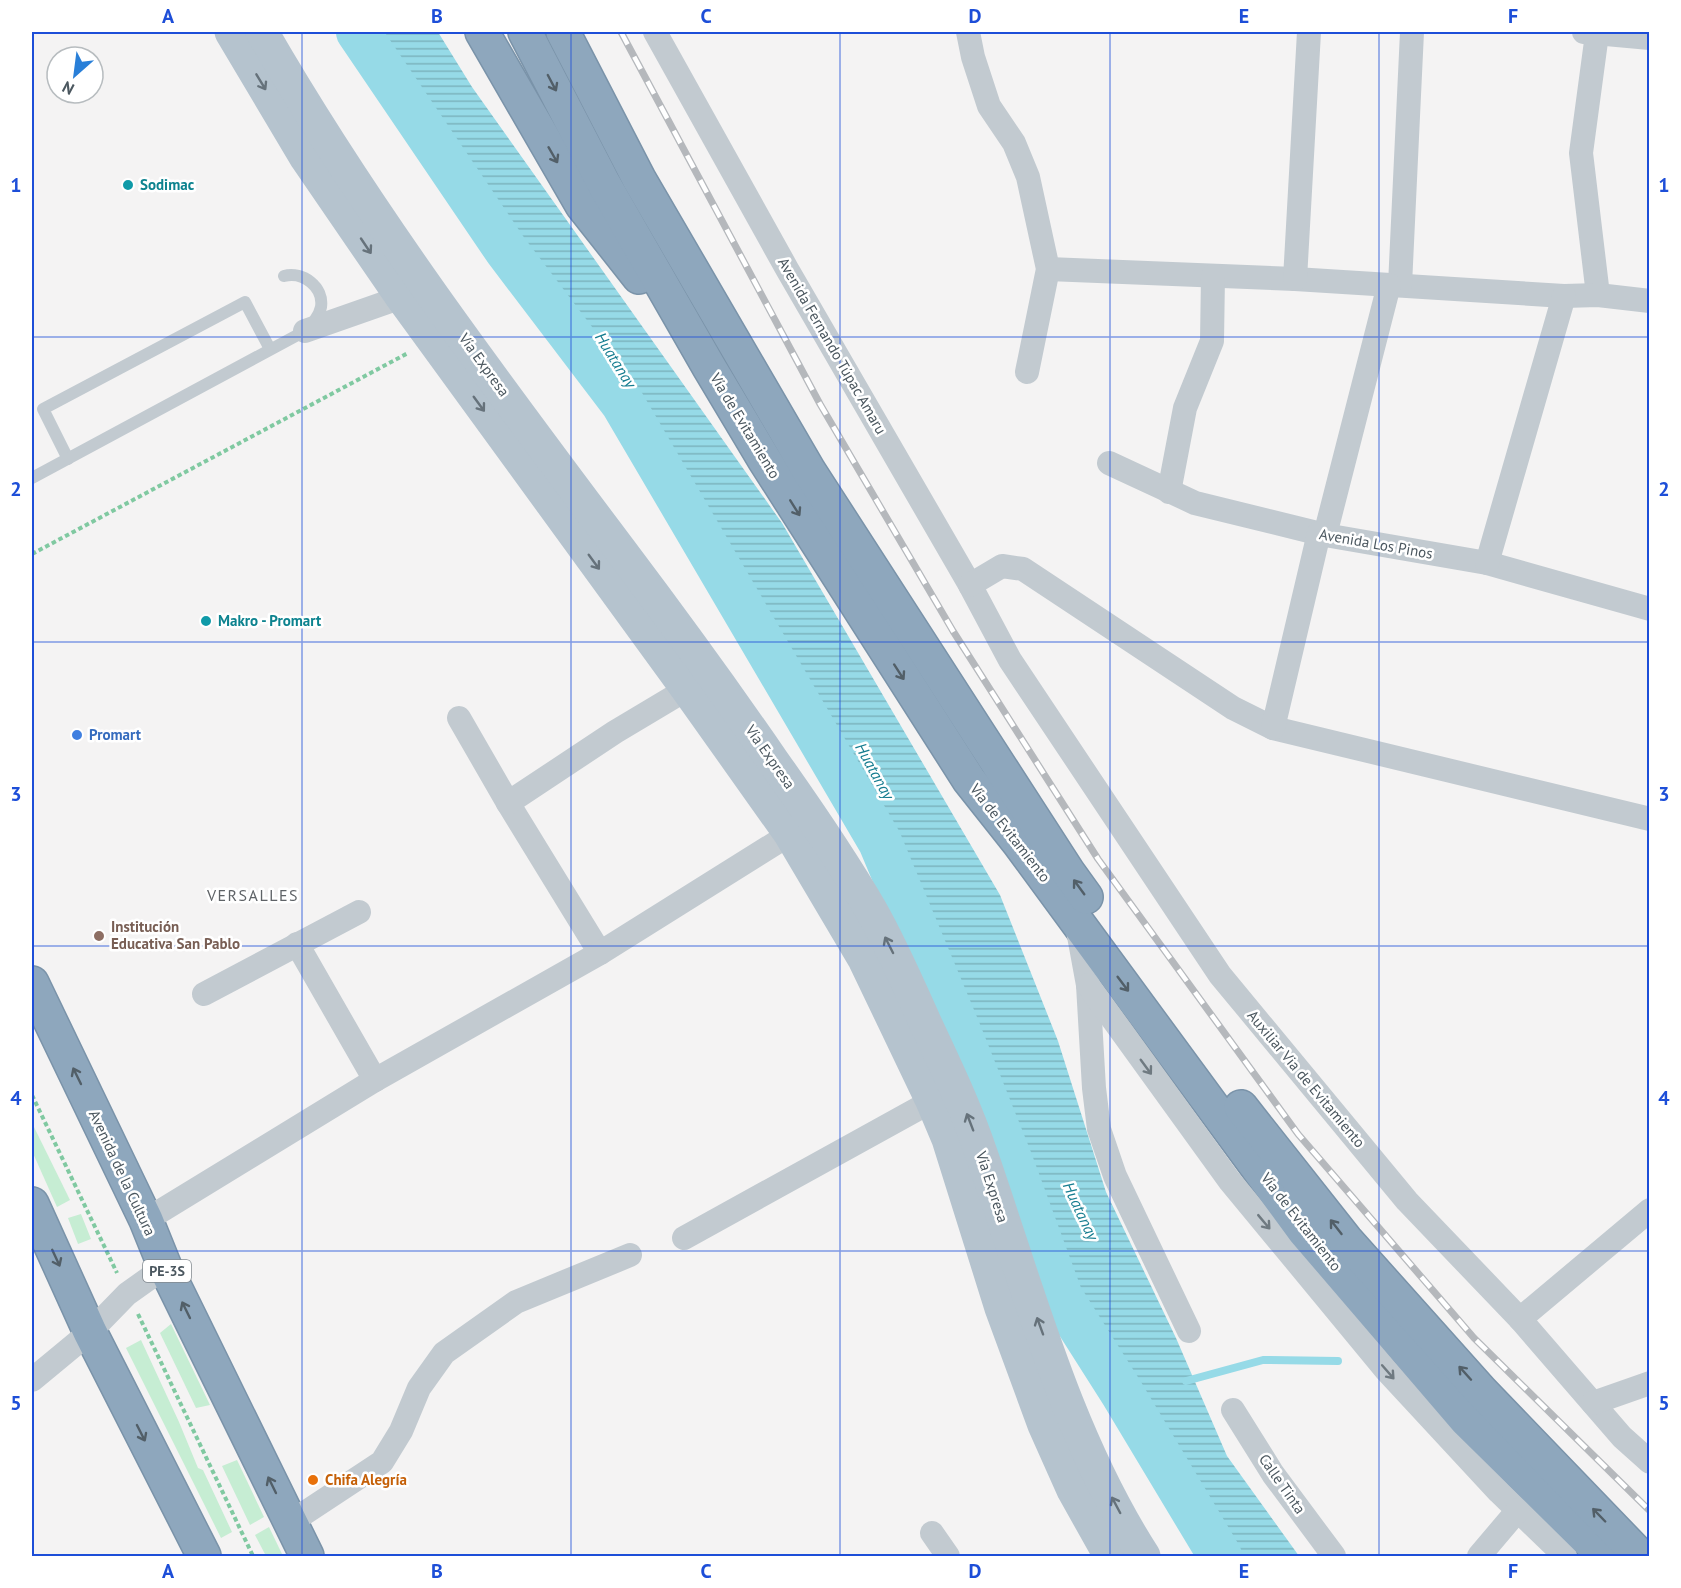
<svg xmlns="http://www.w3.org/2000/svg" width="1681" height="1588" font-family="'PT Sans',sans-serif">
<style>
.grass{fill:#c6edd3}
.water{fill:url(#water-rules)}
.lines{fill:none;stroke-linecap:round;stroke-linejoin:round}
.stream{stroke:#96dae7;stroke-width:8}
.river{stroke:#96dae7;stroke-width:44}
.highway-casing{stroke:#7a93a9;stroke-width:36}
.path{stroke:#80c9a1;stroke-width:4;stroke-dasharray:4.5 3;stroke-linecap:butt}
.lane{stroke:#c2cad0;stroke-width:12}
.street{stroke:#c2cad0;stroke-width:24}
.primary{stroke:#b5c3ce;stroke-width:33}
.highway{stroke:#8ea7bd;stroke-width:33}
.rail-casing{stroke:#b5b8bc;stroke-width:7}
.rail{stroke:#fff;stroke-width:4.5;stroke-dasharray:14;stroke-linecap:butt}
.oneway{stroke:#66727b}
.oneway2{stroke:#525f68}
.oneway3{stroke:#6f7a81}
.grid{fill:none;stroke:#1d4ed8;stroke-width:1.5;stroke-opacity:0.55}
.culture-dot{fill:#0f9aa8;stroke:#fff;stroke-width:2}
.shop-dot{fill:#3f7fe0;stroke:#fff;stroke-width:2}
.education-dot{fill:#8d6e63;stroke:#fff;stroke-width:2}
.food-dot{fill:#e8710a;stroke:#fff;stroke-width:2}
.labels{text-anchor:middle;stroke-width:5;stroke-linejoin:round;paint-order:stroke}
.shield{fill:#fff;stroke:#81898f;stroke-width:1.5}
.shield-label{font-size:14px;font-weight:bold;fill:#4b575f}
.culture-label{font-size:15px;font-weight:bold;fill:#0d838f;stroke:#fff;text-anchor:start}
.street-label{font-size:15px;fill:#4b575f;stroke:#fff}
.shop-label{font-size:15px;font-weight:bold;fill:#366cbe;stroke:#fff;text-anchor:start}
.education-label{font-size:15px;font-weight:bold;fill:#785e54;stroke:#fff;text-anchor:start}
.food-label{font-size:15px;font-weight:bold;fill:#c56008;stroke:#fff;text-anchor:start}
.water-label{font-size:16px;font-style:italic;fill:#167d90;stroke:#fff}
.neighbourhood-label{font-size:16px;letter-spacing:1.5px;fill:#5f6367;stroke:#fff}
.neatline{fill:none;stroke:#1d4ed8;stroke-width:2}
.grid-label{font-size:20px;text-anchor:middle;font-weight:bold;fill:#1d4ed8}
</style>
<defs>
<pattern id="water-rules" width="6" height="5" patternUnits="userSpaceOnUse" patternTransform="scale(1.5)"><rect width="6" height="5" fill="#96dae7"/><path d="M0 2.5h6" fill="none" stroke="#7cb4be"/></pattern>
</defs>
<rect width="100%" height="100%" fill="#f4f3f3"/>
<g class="grass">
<path d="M32,1123L70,1200L57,1207L32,1151Z"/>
<path d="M81,1214L91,1239L78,1244L68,1218Z"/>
<path d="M171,1324L210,1405L196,1408L160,1333Z"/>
<path d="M141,1340L179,1422L198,1468L203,1470L232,1532L221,1538L126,1348Z"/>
<path d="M237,1460L264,1517L250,1525L222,1466Z"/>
<path d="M269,1527L283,1556H266L255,1535Z"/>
</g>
<path class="water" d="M358,32H438L472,87L782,523L1000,895L1058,1041L1106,1192L1176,1338L1227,1456L1299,1556H1220L1214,1547L1122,1393L1061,1297L1012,1164L959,1031L880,842L623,404L506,250Z"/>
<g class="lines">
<path class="stream" d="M1186,1381L1263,1360L1338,1361"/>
<path class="river" d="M358,32L506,250L623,404L880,842L959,1031L1012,1164L1061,1297L1122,1393L1220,1556"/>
<defs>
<g id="highway">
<path d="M482,32L582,205L639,277"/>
<path d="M525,32L604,184L709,367L764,459L969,780L1019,843L1304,1231L1466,1420L1604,1556"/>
<path d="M563,32L639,179L809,471L1068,872L1086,897"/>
<path d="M32,983L146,1220L165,1267L307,1556"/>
<path d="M1241,1107L1346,1240L1481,1391L1640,1556"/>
<path d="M32,1204L90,1332L204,1556"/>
</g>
</defs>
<use href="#highway" class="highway-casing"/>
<g class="path">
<path d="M32,554L408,353"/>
<path d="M32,1095L117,1273"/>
<path d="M138,1314L253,1556"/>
</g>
<g class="lane">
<path d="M68,459L43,409L245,302L270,349"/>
<path d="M32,478L305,331C312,324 319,317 321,307C324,287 303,271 284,276"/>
</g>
<g class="street">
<path d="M655,32L787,269L970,585L1010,660L1220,975L1407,1201L1520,1319L1622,1437L1650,1462"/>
<path d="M968,32L973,57L989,106L1014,143L1028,177L1048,269L1027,372"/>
<path d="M1584,32L1650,38"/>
<path d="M1597,34L1581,153L1598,295"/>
<path d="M1048,269L1295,279L1564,296L1598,295L1650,301"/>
<path d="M1295,279L1309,32"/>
<path d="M1400,285L1412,32"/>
<path d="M305,331L402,297"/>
<path d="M1109,463L1195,503L1325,535L1487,563L1650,609"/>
<path d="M1169,492L1185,408L1212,341L1213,276"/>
<path d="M1325,535L1389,285"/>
<path d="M1487,563L1564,296"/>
<path d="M970,585L1002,566L1023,569L1233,708L1273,728L1650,819"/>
<path d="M459,718L508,803L600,953"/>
<path d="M1273,728L1319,533"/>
<path d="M508,803L615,732L687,689"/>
<path d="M1077,925L1088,985L1094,1088L1099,1129L1115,1176L1189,1331"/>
<path d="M297,944L375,1080"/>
<path d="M1088,985L1229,1180L1386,1370L1499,1492L1565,1556"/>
<path d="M204,994L359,912"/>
<path d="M146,1220L375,1080L600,953L790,834"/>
<path d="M684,1238L932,1101"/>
<path d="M1520,1319L1650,1210"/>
<path d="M32,1380L90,1332L127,1294L165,1267"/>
<path d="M1593,1403L1650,1383"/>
<path d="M1233,1410L1273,1474L1334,1556"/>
<path d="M291,1522L382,1462L401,1431L419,1388L444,1353L516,1302L630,1255"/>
<path d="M932,1533L948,1556"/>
<path d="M1479,1556L1518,1510"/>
</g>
<g class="primary">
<path d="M231,32L306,158L400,295L687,689L790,834L864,959L932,1101L948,1139L1001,1308L1044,1425L1073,1490L1110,1556"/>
<path d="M262,32C367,214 495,383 621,551C673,620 724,690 773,761C807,809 841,858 871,910C891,945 908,984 925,1022C945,1065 966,1108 981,1153C1028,1288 1066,1435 1144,1556"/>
</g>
<use href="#highway" class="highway"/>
<defs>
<path id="rail" d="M621,32L820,404L953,631L1098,859L1298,1134L1474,1338L1650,1511"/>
</defs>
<use href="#rail" class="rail-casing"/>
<use href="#rail" class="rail"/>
</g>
<defs><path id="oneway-shaft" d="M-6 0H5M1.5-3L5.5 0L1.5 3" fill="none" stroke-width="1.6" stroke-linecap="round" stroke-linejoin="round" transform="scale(1.5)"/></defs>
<g class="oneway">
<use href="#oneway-shaft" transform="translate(261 82) rotate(59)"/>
<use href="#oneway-shaft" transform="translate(366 246) rotate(56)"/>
<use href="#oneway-shaft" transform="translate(479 404) rotate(54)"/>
<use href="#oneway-shaft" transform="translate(594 562) rotate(54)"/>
<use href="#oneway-shaft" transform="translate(889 945) rotate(-117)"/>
<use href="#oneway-shaft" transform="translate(970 1122) rotate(-111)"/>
<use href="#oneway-shaft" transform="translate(1040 1326) rotate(-110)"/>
<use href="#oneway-shaft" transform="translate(1116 1505) rotate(-118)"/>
</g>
<g class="oneway2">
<use href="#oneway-shaft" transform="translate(552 83) rotate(62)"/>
<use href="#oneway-shaft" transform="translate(553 155) rotate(60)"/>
<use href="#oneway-shaft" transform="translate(795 508) rotate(58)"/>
<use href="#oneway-shaft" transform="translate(899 672) rotate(57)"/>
<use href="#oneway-shaft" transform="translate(1079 887) rotate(-126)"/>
<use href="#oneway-shaft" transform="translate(1123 984) rotate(53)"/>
<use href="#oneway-shaft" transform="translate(77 1076) rotate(-116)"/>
<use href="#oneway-shaft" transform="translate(1336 1227) rotate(-128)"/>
<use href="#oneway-shaft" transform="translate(56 1258) rotate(65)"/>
<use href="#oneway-shaft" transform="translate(186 1310) rotate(-116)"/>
<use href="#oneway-shaft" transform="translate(1465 1373) rotate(-132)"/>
<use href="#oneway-shaft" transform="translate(141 1433) rotate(63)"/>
<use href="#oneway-shaft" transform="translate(272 1485) rotate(-116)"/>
<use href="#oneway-shaft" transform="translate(1599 1515) rotate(-134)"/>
</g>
<g class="oneway3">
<use href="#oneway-shaft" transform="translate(1146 1067) rotate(54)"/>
<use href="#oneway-shaft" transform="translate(1264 1222) rotate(50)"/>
<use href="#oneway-shaft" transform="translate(1388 1372) rotate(49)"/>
</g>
<path class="grid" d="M302,32V1556M571,32V1556M840,32V1556M1110,32V1556M1379,32V1556M32,337H1650M32,642H1650M32,946H1650M32,1251H1650"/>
<g class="culture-dot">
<circle cx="128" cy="185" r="6"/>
<circle cx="206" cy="621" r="6"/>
</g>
<circle class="shop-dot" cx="77" cy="735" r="6"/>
<circle class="education-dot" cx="99" cy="936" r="6"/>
<circle class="food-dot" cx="313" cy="1480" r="6"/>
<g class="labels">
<rect class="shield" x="143" y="1260" width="48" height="22" rx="4.5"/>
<g class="shield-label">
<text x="167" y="1276">PE-3S</text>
</g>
<g class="culture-label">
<text x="140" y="190">Sodimac</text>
<text x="218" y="626">Makro - Promart</text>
</g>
<g class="street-label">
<text transform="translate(832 346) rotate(60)" y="5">Avenida Fernando Túpac Amaru</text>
<text transform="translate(484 365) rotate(54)" y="5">Vía Expresa</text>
<text transform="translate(745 426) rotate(59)" y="5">Vía de Evitamiento</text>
<text transform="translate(1376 544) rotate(10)" y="5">Avenida Los Pinos</text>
<text transform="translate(770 757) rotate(55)" y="5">Vía Expresa</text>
<text transform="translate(1010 833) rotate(52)" y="5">Vía de Evitamiento</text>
<text transform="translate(1306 1079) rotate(50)" y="5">Auxiliar Via de Evitamiento</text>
<text transform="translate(122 1173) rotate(65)" y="5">Avenida de la Cultura</text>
<text transform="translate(992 1187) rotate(72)" y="5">Vía Expresa</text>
<text transform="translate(1301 1222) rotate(52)" y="5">Vía de Evitamiento</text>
<text transform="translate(1282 1484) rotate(55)" y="5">Calle Tinta</text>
</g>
<g class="shop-label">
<text x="89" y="740">Promart</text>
</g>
<g class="education-label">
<text x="111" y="932">Institución<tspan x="111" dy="17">Educativa San Pablo</tspan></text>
</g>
<g class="food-label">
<text x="325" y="1485">Chifa Alegría</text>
</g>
<g class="water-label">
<text transform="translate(616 360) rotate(58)" y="6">Huatanay</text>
<text transform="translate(875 771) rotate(61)" y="6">Huatanay</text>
<text transform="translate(1081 1211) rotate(65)" y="6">Huatanay</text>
</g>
<g class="neighbourhood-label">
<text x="253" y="901">VERSALLES</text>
</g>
</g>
<rect width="1681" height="1588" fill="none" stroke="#ffffff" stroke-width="66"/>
<g transform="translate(75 75) rotate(208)"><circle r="28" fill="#ffffff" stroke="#b7bcbf" stroke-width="1.5"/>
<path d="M0-4.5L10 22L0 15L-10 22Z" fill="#297fd8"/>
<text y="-9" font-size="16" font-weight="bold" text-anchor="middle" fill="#4b575f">N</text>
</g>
<rect x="33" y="33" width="1615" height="1522" class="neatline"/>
<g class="grid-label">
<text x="168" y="23">A</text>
<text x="437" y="23">B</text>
<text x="706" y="23">C</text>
<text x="975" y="23">D</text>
<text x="1244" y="23">E</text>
<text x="1513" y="23">F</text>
<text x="16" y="192">1</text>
<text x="1664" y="192">1</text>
<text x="16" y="496">2</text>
<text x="1664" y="496">2</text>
<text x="16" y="801">3</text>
<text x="1664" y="801">3</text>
<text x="16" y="1105">4</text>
<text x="1664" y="1105">4</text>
<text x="16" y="1410">5</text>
<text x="1664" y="1410">5</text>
<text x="168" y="1578">A</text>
<text x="437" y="1578">B</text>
<text x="706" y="1578">C</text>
<text x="975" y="1578">D</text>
<text x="1244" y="1578">E</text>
<text x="1513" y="1578">F</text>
</g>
</svg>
